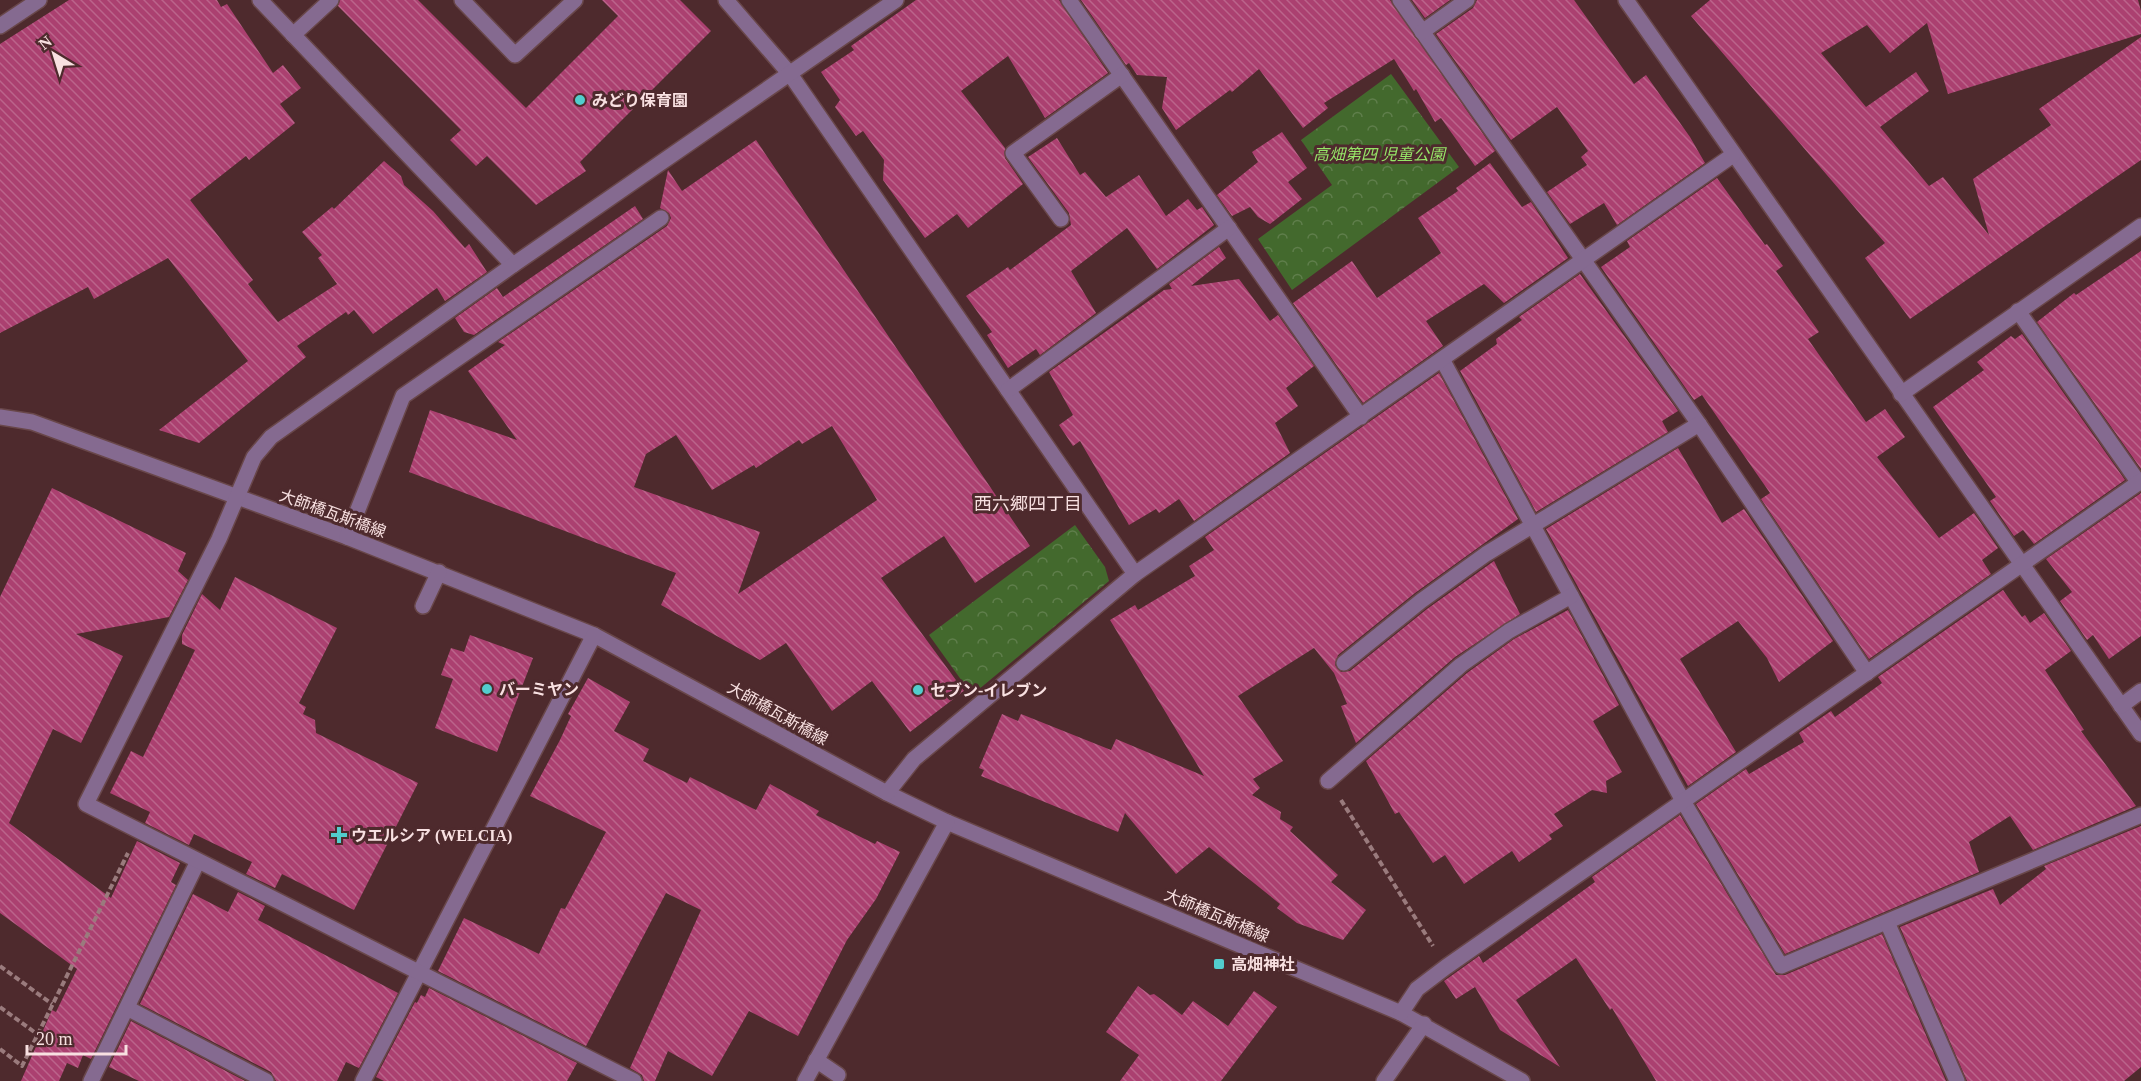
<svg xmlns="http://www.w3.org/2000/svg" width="2141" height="1081" font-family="'Times New Roman','Noto Sans JP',serif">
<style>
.park{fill:url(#park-crowns)}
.building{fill:url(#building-back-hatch);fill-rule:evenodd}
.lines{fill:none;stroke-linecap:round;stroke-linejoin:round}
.minor-casing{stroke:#69474a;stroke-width:18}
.path{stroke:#9a7b7d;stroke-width:4;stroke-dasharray:6 3;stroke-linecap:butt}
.minor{stroke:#856a90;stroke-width:15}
.poi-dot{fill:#52cdcd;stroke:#4e2a2d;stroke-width:2}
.labels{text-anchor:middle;stroke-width:6;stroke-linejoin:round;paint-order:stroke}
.poi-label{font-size:16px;font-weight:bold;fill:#f8e0e1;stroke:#4e2a2d;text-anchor:start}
.park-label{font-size:16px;font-style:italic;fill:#96e668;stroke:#4e2a2d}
.street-label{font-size:16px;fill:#f8e0e1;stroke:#4e2a2d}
.neighbourhood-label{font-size:18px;fill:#f8e0e1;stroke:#4e2a2d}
</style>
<defs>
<pattern id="park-crowns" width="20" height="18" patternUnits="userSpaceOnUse" patternTransform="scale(1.5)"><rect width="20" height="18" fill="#43692d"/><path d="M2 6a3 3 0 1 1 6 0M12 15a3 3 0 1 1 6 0" fill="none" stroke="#5f7e4b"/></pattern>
<pattern id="building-back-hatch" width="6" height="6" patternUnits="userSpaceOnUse" patternTransform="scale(1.5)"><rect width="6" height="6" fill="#ab4070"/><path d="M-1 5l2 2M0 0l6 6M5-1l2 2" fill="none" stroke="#bb648b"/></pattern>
</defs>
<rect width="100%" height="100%" fill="#4e2a2d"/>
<g class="park">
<path d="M1391,74L1459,167L1292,290L1258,239L1332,185L1301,140Z"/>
<path d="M1075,525L1105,567L1109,581L972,695L929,635Z"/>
</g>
<g class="building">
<path d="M69,0H217L221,7L227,4L273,73L283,65L301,88L280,104L295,123L249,160L246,156L190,200L253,280L248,284L278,322L337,284L318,258L322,255L302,232L332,207L334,209L384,161L401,176L404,185L433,211L465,248L469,244L487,272L445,301L437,288L373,334L354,310L348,315L346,312L297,346L306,357L199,443L159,430L248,361L168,258L94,299L88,287L0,333V44Z"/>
<path d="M340,0H418L526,108L618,16L602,0H680L711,31L580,162L586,171L536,205L487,156L476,166L450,140L461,130L338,6Z"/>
<path d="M916,0H1059L1108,73L1045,118L1008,56L961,91L1005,148V158L1023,184L968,228L957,214L925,238L883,180L884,160L863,131L856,136L835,107L840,100L821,72L854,50L851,46Z"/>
<path d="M1081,0H1390L1495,151L1475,166L1441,118L1435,122L1416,89L1414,91L1394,59L1324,103L1328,108L1303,128L1259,69L1232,92L1230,90L1176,130L1162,108L1167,77L1137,75L1129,63L1126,65Z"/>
<path d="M1412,0H1450L1425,18Z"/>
<path d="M1477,0H1574L1634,84L1646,75L1690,137L1705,163L1617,225L1604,203L1570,224L1547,192L1587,165L1581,157L1588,151L1557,107L1511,140L1436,34L1473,8Z"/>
<path d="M1710,0H2138L2141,11V34L1948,94L1927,23L1890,53L1867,25L1821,53L1866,107L1916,72L1929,91L1880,127L1929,186L1943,177L1989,235L1973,179L2051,125L2039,109L2141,37V160L1910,319L1865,258L1885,243L1691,16Z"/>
<path d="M1282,132L1307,168L1288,182L1302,199L1270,224L1258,217L1250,207L1232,216L1217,195L1258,162L1252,152Z"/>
<path d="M1057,138L1080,175L1085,172L1106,197L1139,175L1166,216L1188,199L1197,210L1202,207L1214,225L1157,269L1127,228L1071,271L1096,313L1040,355L1036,349L1008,368L987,335L992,332L966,296L1008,267L1010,270L1071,225L1069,213L1028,157Z"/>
<path d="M756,140L1030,546L975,583L944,536L881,578L964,691L910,732L872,681L832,711L786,643L760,660L661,605L676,573L409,472L430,410L517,440L468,371L505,345L498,342L667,226L671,218L669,213L660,208L668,170L682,191ZM832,426L877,500L738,594L760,532L634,487L646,454L676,435L712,490L754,465L756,468L799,440L802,444Z"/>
<path d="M1490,163L1522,207L1531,202L1568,258L1504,303L1484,284L1426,321L1443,346L1363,403L1293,303L1352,261L1377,298L1441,253L1418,218L1458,191L1456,188Z"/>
<path d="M1717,178L1765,245L1767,244L1783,266L1776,271L1819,332L1808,339L1866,422L1885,409L1905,437L1877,457L1939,538L1974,513L1998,548L1982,560L1991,574L1869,659L1761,499L1770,493L1702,395L1694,400L1601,267L1630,247L1627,241Z"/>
<path d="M635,206L643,219L474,335L464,332L455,318L497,288L503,297Z"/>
<path d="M1219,247L1226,258L1191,286L1239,279L1270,321L1278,315L1314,366L1286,388L1298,406L1275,423L1290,453L1194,521L1179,499L1159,513L1156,509L1129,525L1080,441L1073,446L1059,425L1073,415L1049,372L1164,290L1172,289L1169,284Z"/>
<path d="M2141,251V469L2037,322L2074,293L2076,295Z"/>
<path d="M1580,274L1678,411L1662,421L1668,432L1536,512L1458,367L1460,371L1497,344L1496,339L1522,320L1519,317Z"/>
<path d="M2022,334L2125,480L2034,544L2023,530L2014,536L1990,501L1996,497L1933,407L1984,370L1977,362L2011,336L2015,339Z"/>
<path d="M1439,373L1518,519L1415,593L1338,655L1335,665L1341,672L1350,671L1427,609L1494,561L1520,614L1455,657L1356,743L1341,706L1347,704L1334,673L1314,648L1238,696L1283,761L1253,779L1260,788L1252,795L1281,812L1280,819L1293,827L1290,831L1338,875L1331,882L1366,910L1343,940L1297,923L1277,908L1280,904L1209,847L1176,874L1125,813L1118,832L981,776L984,770L979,768L1002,714L1018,721L1021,714L1111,750L1116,739L1204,776L1110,620L1135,605L1138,610L1195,576L1189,566L1214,550L1205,537Z"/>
<path d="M1678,448L1722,523L1744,509L1833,641L1779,682L1767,658L1738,621L1680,659L1736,752L1688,786L1546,529Z"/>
<path d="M52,488L186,553L178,571L188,580L169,617L76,634L123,656L81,743L53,729L9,823L111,898L137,841L180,863L171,882L176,885L91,1059L83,1055L78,1068L67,1063L59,1081H21L52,1010L56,1012L77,969L0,913V597Z"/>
<path d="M2141,493V636L2109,659L2093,635L2087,640L2060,601L2072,592L2046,559Z"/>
<path d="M235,577L337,628L299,703L306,707L303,714L315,720L316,733L418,783L354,910L282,874L275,888L246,874L252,862L194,834L189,845L145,823L150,812L110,793L131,751L143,757L195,650L182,644V635L202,594L220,610Z"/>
<path d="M2003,590L2022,617L2025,615L2030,623L2044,613L2071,651L2045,670L2084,730L2081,731L2136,806L2033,850L2010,816L1969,842L1979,872L1785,954L1696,804L1746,769L1749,774L1804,742L1799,733L1831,711L1835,717L1882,683L1878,677Z"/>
<path d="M1568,610L1619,705L1593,721L1622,772L1606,781L1607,793L1592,790L1554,814L1563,826L1549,835L1552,839L1519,862L1512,851L1464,884L1445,855L1433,863L1399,812L1395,814L1366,761L1467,673L1514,639Z"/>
<path d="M470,635L533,658L497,752L435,728L453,679L441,675L451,648L464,652Z"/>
<path d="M588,678L630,702L614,731L649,749L643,761L687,783L690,777L756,810L770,784L819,811L816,815L875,844L877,841L900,852L876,899L847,940L798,1036L749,1011L712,1076L668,1051L655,1081H644L642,1075L630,1068L701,910L666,893L586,1046L438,971L464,918L539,954L561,908L565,909L606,832L530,796L560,740L571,716L568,714Z"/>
<path d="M1680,815L1776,975H1785L1882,934L1946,1081H1656L1612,1008L1610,1010L1576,958L1516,1000L1560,1067L1500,1030L1475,987L1456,999L1444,981L1479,956L1483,963L1595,882L1592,877Z"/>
<path d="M2141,826V1067L2124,1081H1967L1900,927L1993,889L2000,905L2046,869L2044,866Z"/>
<path d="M238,892L265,906L258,920L398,993L359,1068L346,1062L337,1081H276L271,1072L140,1004L193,894L228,912Z"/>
<path d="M1138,986L1150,995L1154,994L1182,1015L1193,1001L1228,1026L1254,991L1277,1007L1221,1081H1120L1139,1055L1106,1032Z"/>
<path d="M429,988L577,1063L567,1081H384L376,1077L415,1002L417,1003L421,995L425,997Z"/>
<path d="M131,1021L245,1081H139L109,1067Z"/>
</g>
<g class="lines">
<defs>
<g id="minor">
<path d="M260,0L513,265"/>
<path d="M462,0L515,55L575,0"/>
<path d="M726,0L790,74L1135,574"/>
<path d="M1069,0L1361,417"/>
<path d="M1400,0L1699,424L1867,673"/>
<path d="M1626,0L2141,734"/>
<path d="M0,26L39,0"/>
<path d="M1422,32L1467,0"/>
<path d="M293,35L331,0"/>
<path d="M1061,219L1013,153L1122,75"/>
<path d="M2018,311L2139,483"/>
<path d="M1443,361L1683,801L1781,966L2141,815"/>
<path d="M1008,390L1229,228"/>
<path d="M1901,394L2141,226"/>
<path d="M0,417L32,422L347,537L594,635L887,793L947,822L1401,1013L1522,1081"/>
<path d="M347,537L403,396L661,218"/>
<path d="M423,606L439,572"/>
<path d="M1344,663L1421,601L1486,554L1699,424"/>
<path d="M2121,706L2141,691"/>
<path d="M1328,781L1461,665L1509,631L1571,596"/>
<path d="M887,793L914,759L1135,574L1733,155"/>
<path d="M1887,922L1957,1081"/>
<path d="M127,1008L266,1081"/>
<path d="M1401,1013L1417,989L1446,967L2141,481"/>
<path d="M816,1060L838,1075"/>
<path d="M91,1081L198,861"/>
<path d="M363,1081L594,635"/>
<path d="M634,1081L86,804L219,539L254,457L271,437L513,265L896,0"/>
<path d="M805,1081L947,822"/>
<path d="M1384,1081L1424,1024"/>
</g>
</defs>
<use href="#minor" class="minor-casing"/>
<g class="path">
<path d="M1341,800L1433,946"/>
<path d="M0,966L52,1004"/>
<path d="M0,1007L37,1034"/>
<path d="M0,1049L22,1066L128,853"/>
</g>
<use href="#minor" class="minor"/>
</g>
<g class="poi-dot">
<circle cx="580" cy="100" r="6"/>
<circle cx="487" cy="689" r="6"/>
<circle cx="918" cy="690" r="6"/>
<path d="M336 826h6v6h6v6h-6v6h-6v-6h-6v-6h6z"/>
<rect x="1213" y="958" width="12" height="12" rx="3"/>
</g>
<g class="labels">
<g class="poi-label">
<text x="592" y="106">みどり保育園</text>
<text x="499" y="695">バーミヤン</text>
<text x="930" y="696">セブン-イレブン</text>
<text x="351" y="841">ウエルシア (WELCIA)</text>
<text x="1231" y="970">高畑神社</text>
</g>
<g class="park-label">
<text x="1379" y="160">高畑第四 児童公園</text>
</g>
<g class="street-label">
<text transform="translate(333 513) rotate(20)" y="6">大師橋瓦斯橋線</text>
<text transform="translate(778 713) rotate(29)" y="6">大師橋瓦斯橋線</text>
<text transform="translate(1217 915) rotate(23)" y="6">大師橋瓦斯橋線</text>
</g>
<g class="neighbourhood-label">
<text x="1028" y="510">西六郷四丁目</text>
</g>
</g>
<g transform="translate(54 54) rotate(322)" stroke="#4e2a2d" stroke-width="4.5" paint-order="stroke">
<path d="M0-4.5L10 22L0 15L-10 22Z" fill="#f8e0e1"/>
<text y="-9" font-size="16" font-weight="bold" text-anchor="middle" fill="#f8e0e1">N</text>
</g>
<path d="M27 1045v9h99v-9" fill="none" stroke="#f8e0e1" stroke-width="3"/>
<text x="36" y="1045" font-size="18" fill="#f8e0e1" stroke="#4e2a2d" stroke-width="4.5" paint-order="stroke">20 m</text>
</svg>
